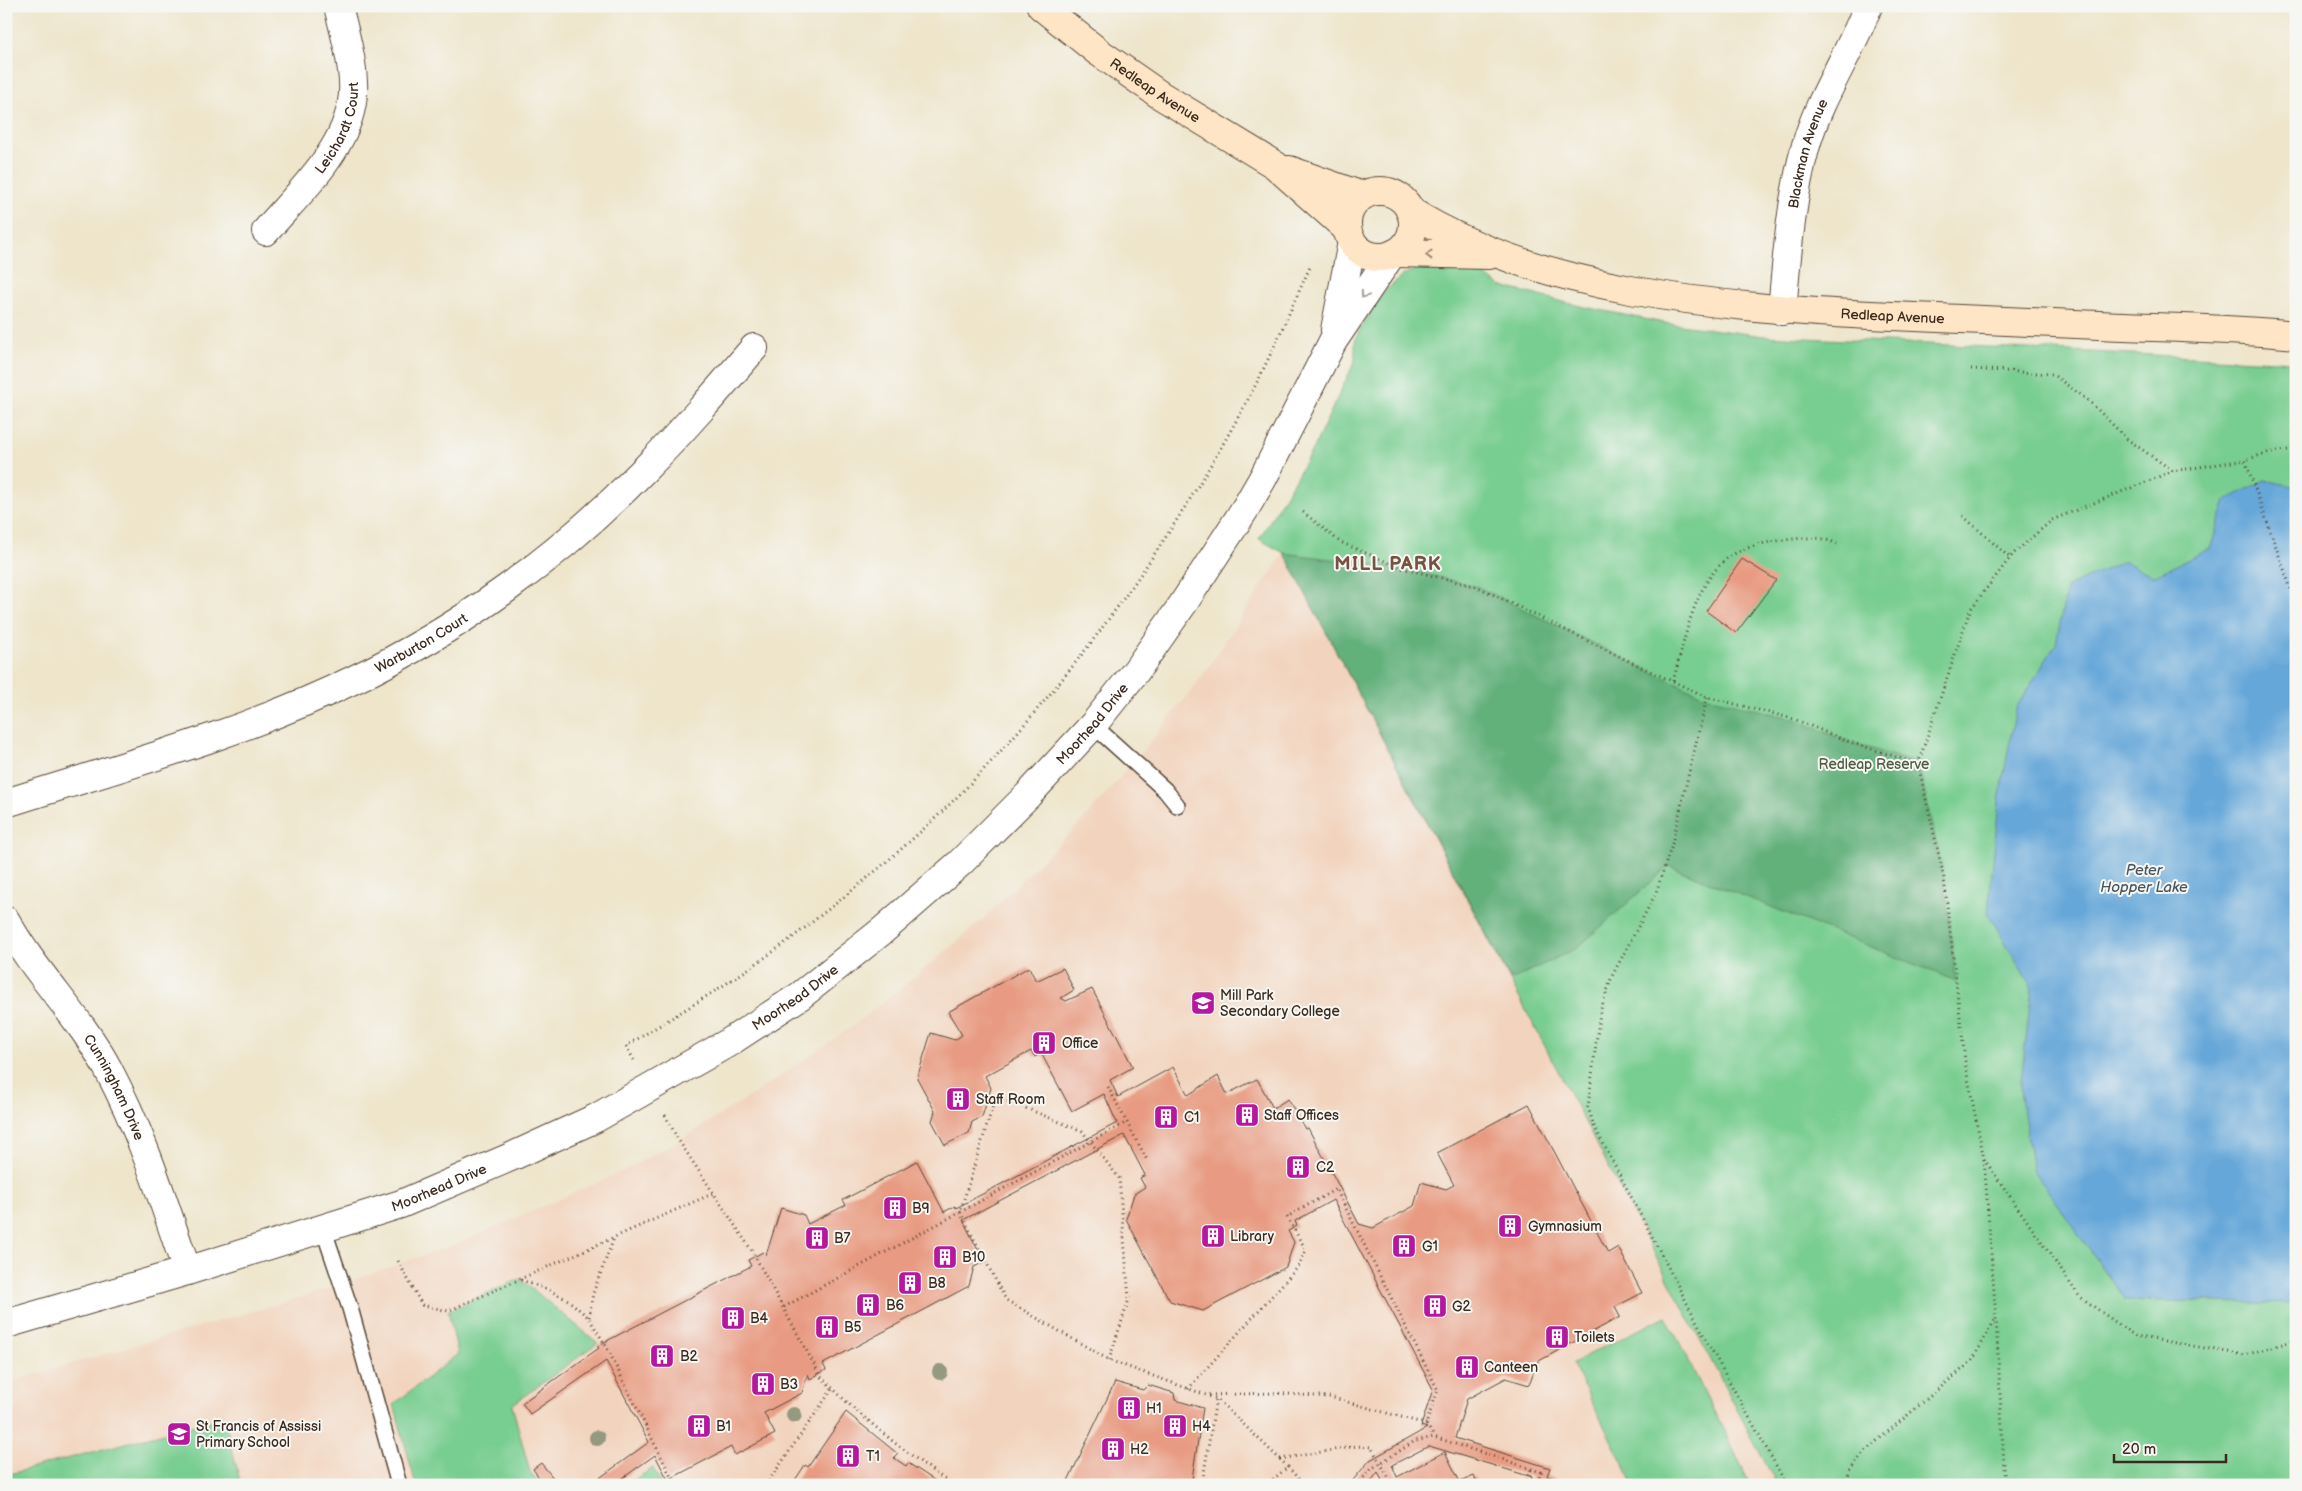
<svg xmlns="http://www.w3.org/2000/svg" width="2302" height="1491" font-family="'Balsamiq Sans',sans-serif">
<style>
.built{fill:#f2d4be}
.green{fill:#78cd90;stroke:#5a7c57}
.forest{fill:#62b07a;stroke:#4e6d4c}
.water{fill:#66a7d9;stroke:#50687c}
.building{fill:#e89b82}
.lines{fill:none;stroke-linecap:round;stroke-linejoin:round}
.lane-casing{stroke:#564638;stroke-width:18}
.street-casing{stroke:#564638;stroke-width:30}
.secondary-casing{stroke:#564638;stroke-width:30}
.path{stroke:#564638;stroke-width:3;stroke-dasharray:1 4;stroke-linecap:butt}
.lane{stroke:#fff;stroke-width:15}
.street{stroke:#fff;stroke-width:28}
.secondary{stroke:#fde5c5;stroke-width:28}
.tree{fill:#95997f}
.oneway{stroke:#9c8872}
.oneway2{stroke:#a79f9a}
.labels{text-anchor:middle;stroke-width:4;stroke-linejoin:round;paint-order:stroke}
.street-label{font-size:14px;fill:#3b2a1e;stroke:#f6f6f2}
.park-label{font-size:14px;fill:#4d5b40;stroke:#f6f6f2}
.poi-label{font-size:14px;fill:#3b2a1e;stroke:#f6f6f2;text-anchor:start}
.water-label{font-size:15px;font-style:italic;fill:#4a565f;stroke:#f6f6f2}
.district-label{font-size:19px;font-weight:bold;letter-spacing:1px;fill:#785241;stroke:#f6f6f2}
</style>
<rect width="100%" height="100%" fill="#f6f6f2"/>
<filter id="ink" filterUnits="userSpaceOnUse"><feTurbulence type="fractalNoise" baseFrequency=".02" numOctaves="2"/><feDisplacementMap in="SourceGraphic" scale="10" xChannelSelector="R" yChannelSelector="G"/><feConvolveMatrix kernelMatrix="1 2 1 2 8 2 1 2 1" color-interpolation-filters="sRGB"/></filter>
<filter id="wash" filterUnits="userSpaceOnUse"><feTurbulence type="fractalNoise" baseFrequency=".0096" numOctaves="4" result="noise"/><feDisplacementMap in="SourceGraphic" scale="20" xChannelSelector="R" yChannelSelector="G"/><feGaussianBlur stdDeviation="1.12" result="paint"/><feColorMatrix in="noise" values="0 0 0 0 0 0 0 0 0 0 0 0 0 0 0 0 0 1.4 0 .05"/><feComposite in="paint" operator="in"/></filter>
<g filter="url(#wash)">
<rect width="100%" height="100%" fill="#eee5cb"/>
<path class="built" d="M1284,553L1777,1485H6V1383L316,1293L462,1242L617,1174L679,1141L766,1086L853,1026L938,958L982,920L1086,817L1159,732L1203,675Z"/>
<g class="green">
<path d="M1435,265L1462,266L1476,269L1500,286L1580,306L1664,323L1764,336L2296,362V1485H1777L1284,553L1259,539L1313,449L1355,361V341L1359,331L1383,293L1402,276L1416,269Z"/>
<path d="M520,1279L598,1343L512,1405L530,1472L539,1485H416L394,1404L458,1354L448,1311Z"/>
<path d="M1666,1316L1751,1485H1634L1572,1363Z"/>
<path d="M224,1417L241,1485H6V1475Z"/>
<path d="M653,1468L661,1485H626Z"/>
</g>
<path class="forest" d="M1284,553L1401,568L1478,587L1635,664L1707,697L1794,719L1847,741L1918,764L1944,878L1956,981L1669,866L1577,948L1511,980Z"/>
<path class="water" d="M2265,480L2296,487V1304L2125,1300L2033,1170L2020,1090L2032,988L1988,913L1999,801L2016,708L2056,644L2067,587L2124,561L2153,576L2210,549L2226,500Z"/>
<g id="blocks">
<g class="building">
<path d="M1742,559L1776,580L1736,633L1706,611Z"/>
<path d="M1029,967L1036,981L1063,968L1074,990L1061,998L1066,1001L1092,989L1133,1067L1110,1080L1118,1097L1173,1067L1188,1095L1218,1076L1227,1094L1257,1079L1273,1108L1288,1099L1305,1129L1308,1128L1359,1224L1373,1228L1414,1206L1421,1182L1446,1189L1454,1185L1437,1153L1529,1104L1608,1253L1618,1247L1642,1293L1615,1307L1620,1317L1537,1362L1529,1385L1506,1378L1467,1399L1455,1438L1550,1468L1547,1476L1574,1485H1530L1532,1477L1429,1446L1392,1465L1397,1477L1445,1452L1460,1482L1474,1476L1478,1485H1384L1378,1472L1368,1485H1349L1370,1460L1427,1428L1421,1426L1433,1389L1333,1200L1295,1221L1297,1226L1288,1231L1294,1242L1286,1267L1203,1311L1170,1301L1126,1219L1134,1194L1145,1187L1140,1178L1145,1175L1124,1135L963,1220L984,1262L974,1267L969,1286L823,1364L826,1370L810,1379L808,1374L802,1393L764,1413L775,1434L735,1455L731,1447L668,1480L655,1455L613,1485H590L649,1442L606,1361L530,1414L522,1403L599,1348L597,1346L751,1266L748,1260L763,1252L766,1255L781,1208L804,1215L808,1224L846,1205L843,1200L917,1161L944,1212L955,1206L956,1208L1117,1123L1104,1094L1072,1111L1041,1053L1035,1057L1031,1051L985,1076L991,1088L982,1117L972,1122L969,1133L945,1145L932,1121L935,1111L917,1078L931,1033L955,1040L962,1035L948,1012Z"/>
<path d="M1115,1382L1143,1390L1148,1385L1174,1393L1175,1400L1203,1408L1191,1485H1066Z"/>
<path d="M846,1412L898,1454L894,1458L906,1466L908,1463L937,1482L936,1485H796L797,1482L795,1480L805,1465L808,1467Z"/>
<path d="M541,1463L559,1485H544L533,1469Z"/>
</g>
</g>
</g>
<g filter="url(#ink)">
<use href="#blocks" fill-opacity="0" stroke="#564638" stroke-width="1"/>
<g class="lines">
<defs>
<g id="lane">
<path d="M1093,725L1165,790L1177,805"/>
<path d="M323,1228L350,1308L399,1485"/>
</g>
<g id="street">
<path id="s1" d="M266,231C301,190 357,141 353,82C352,57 344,31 338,6"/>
<path id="s2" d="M1782,311C1787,255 1791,199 1806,145C1820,96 1850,54 1868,6"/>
<path d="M1335,330L1352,242"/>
<path id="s3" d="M6,803C123,766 242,734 353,680C460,629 560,556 643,471C682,432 718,390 754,348"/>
<path id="s4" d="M6,921C35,974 80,1016 108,1069C142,1133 164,1203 187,1271"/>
<path id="s5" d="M6,1324L187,1271L401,1204L513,1156L596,1118L728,1043L800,996L882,931L960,863L1028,795L1093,725L1136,671L1183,604L1245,509L1263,478L1333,341L1391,255"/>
</g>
<g id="secondary">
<path id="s6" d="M1041,6L1097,51L1160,95L1275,165L1347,229"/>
<path d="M1289,170L1362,196"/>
<circle cx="1380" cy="224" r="33"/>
<path id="s7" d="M1410,211C1540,292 1720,307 1870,315C1954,319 2039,323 2124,326C2181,328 2239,329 2296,335"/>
<path d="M1395,253L1489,255"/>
</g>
</defs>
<use href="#lane" class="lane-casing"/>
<use href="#street" class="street-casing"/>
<use href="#secondary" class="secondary-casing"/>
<g class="path">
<path d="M1971,369L2052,374L2089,401L2127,439L2173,471L2245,460"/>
<path d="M1303,512L1340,542L1401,568L1478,587L1635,664L1707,697L1794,719L1847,741L1918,764L1944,878L1966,1069L1984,1159L1996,1318L2005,1485"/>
<path d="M1963,516L2010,558"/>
<path d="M2296,603L2245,460L2270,452L2296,449"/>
<path d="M1673,681C1685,641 1692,591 1723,562C1737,548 1766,542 1784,540C1803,538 1820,535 1837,544"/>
<path d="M1707,697L1671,848L1655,895L1612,976L1600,1012L1588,1107L1594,1126L1710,1347L1787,1485"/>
<path d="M1918,764L1970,610L2013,554L2052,520L2173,471"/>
<path d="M634,1060L626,1046C691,1006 757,967 816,919C869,878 921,834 968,786C1075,675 1165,549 1240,414C1267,366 1288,315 1311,265"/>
<path d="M1108,1087L1147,1160"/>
<path d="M665,1115L679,1141L752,1251L821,1377L853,1408L895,1443L952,1485"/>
<path d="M1984,1159L2079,1296L2135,1336L2245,1355L2296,1340"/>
<path d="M398,1261L422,1305L448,1311L714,1193"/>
<path d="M521,1280L549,1290L568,1300L589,1318L606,1346L675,1485"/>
<path d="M784,1307L1127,1122"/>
<path d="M589,1317L593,1293L614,1238"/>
<path d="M1109,1360L1129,1299L1119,1178L1082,1131L996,1096L960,1212L1006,1300L1109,1360L1217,1399L1288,1467L1266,1485"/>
<path d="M1188,1389L1298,1267L1306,1250L1287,1217L1336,1189L1438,1390L1426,1424L1434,1437"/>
<path d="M1209,1395L1274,1393L1330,1397L1426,1424"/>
<path d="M1280,1459L1357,1446L1371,1447L1393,1485"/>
<path d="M1288,1467L1304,1485"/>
<path d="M766,1485L833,1388"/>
<path d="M1202,1485L1216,1399"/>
<path d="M1357,1485L1371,1469L1415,1441L1434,1437L1541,1472L1537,1485"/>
<path d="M1526,1485L1531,1469"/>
<path d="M1845,1485L1850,1470L1865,1451L1972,1361L1996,1318"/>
</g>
<use href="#lane" class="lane"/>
<use href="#street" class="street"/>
<use href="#secondary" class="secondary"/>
</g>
<g class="tree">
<circle cx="940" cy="1372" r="8"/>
<circle cx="794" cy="1415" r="8"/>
<circle cx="597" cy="1438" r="8"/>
</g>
<defs><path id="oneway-chevron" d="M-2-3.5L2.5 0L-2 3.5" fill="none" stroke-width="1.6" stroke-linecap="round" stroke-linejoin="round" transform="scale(1.25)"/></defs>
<use class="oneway" href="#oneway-chevron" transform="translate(1429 255) rotate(180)"/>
<use class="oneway2" href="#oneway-chevron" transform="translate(1364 295) rotate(124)"/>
</g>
<defs>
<symbol id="school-square" viewBox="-11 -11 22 22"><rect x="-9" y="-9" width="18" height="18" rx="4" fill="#b5179e" stroke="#f6f6f2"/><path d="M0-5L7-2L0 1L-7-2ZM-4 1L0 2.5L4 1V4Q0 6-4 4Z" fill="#fff"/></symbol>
<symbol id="building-square" viewBox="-11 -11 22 22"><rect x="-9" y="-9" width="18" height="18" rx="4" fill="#b5179e" stroke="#f6f6f2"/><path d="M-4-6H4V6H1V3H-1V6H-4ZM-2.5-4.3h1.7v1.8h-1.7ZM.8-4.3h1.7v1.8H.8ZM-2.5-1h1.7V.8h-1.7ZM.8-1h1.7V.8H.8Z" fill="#fff"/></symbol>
</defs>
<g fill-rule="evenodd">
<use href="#school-square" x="1189" y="989" width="28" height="28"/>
<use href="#building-square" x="1030" y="1029" width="28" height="28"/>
<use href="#building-square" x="944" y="1085" width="28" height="28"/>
<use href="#building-square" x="1233" y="1101" width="28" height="28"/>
<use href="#building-square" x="1152" y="1103" width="28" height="28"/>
<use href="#building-square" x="1284" y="1153" width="28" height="28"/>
<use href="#building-square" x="881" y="1194" width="28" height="28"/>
<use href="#building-square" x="1496" y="1212" width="28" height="28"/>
<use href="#building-square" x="1199" y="1222" width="28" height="28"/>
<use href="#building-square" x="803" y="1224" width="28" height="28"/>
<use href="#building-square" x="1390" y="1232" width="28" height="28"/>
<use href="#building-square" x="931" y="1243" width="28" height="28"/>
<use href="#building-square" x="896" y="1269" width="28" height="28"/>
<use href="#building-square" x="854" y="1291" width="28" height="28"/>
<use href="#building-square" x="1421" y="1292" width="28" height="28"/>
<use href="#building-square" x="719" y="1304" width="28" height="28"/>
<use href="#building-square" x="813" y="1313" width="28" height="28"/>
<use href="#building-square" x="1543" y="1323" width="28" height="28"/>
<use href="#building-square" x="648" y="1342" width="28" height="28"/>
<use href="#building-square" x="1453" y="1353" width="28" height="28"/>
<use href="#building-square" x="749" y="1370" width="28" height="28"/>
<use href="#building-square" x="1115" y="1394" width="28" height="28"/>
<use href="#building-square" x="685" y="1412" width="28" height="28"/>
<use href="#building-square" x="1161" y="1412" width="28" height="28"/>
<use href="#school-square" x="165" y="1420" width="28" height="28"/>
<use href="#building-square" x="1099" y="1435" width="28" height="28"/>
<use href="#building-square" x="834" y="1442" width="28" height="28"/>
</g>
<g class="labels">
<g class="street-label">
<text dy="5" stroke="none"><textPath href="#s6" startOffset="142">Redleap Avenue</textPath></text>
<text dy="5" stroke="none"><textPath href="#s1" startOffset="128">Leichardt Court</textPath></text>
<text dy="5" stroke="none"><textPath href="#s2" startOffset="160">Blackman Avenue</textPath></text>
<text dy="5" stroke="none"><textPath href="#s7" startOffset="499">Redleap Avenue</textPath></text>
<text dy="5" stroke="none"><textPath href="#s3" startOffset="446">Warburton Court</textPath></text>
<text dy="5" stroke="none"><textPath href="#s5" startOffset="1264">Moorhead Drive</textPath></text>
<text dy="5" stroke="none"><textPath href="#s5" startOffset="859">Moorhead Drive</textPath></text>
<text dy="5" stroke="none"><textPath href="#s4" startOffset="199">Cunningham Drive</textPath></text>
<text dy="5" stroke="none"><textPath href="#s5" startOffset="454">Moorhead Drive</textPath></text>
</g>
<g class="park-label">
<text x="1874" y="769">Redleap Reserve</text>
</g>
<g class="poi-label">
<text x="1220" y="1000">Mill Park<tspan x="1220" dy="16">Secondary College</tspan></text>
<text x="1062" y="1048">Office</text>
<text x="976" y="1104">Staff Room</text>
<text x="1264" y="1120">Staff Offices</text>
<text x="1184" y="1122">C1</text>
<text x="1316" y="1172">C2</text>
<text x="912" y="1213">B9</text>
<text x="1528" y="1231">Gymnasium</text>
<text x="1230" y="1241">Library</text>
<text x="834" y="1243">B7</text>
<text x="1422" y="1251">G1</text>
<text x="962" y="1262">B10</text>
<text x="928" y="1288">B8</text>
<text x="886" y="1310">B6</text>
<text x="1452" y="1311">G2</text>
<text x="750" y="1323">B4</text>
<text x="844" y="1332">B5</text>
<text x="1574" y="1342">Toilets</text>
<text x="680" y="1361">B2</text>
<text x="1484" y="1372">Canteen</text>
<text x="780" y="1389">B3</text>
<text x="1146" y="1413">H1</text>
<text x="196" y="1431">St Francis of Assissi<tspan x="196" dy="16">Primary School</tspan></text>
<text x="716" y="1431">B1</text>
<text x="1192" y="1431">H4</text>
<text x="1130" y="1454">H2</text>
<text x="866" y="1461">T1</text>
</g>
<g class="water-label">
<text x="2144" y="875">Peter<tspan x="2144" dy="17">Hopper Lake</tspan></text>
</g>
<g class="district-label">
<text x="1388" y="570">MILL PARK</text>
</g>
</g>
<rect width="2302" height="1491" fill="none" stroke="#f6f6f2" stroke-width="25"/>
<path d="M2114 1454v8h112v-8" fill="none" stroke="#3b2a1e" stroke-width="2.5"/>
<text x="2122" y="1454" font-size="15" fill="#3b2a1e" stroke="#f6f6f2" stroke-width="4" paint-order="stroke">20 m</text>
</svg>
